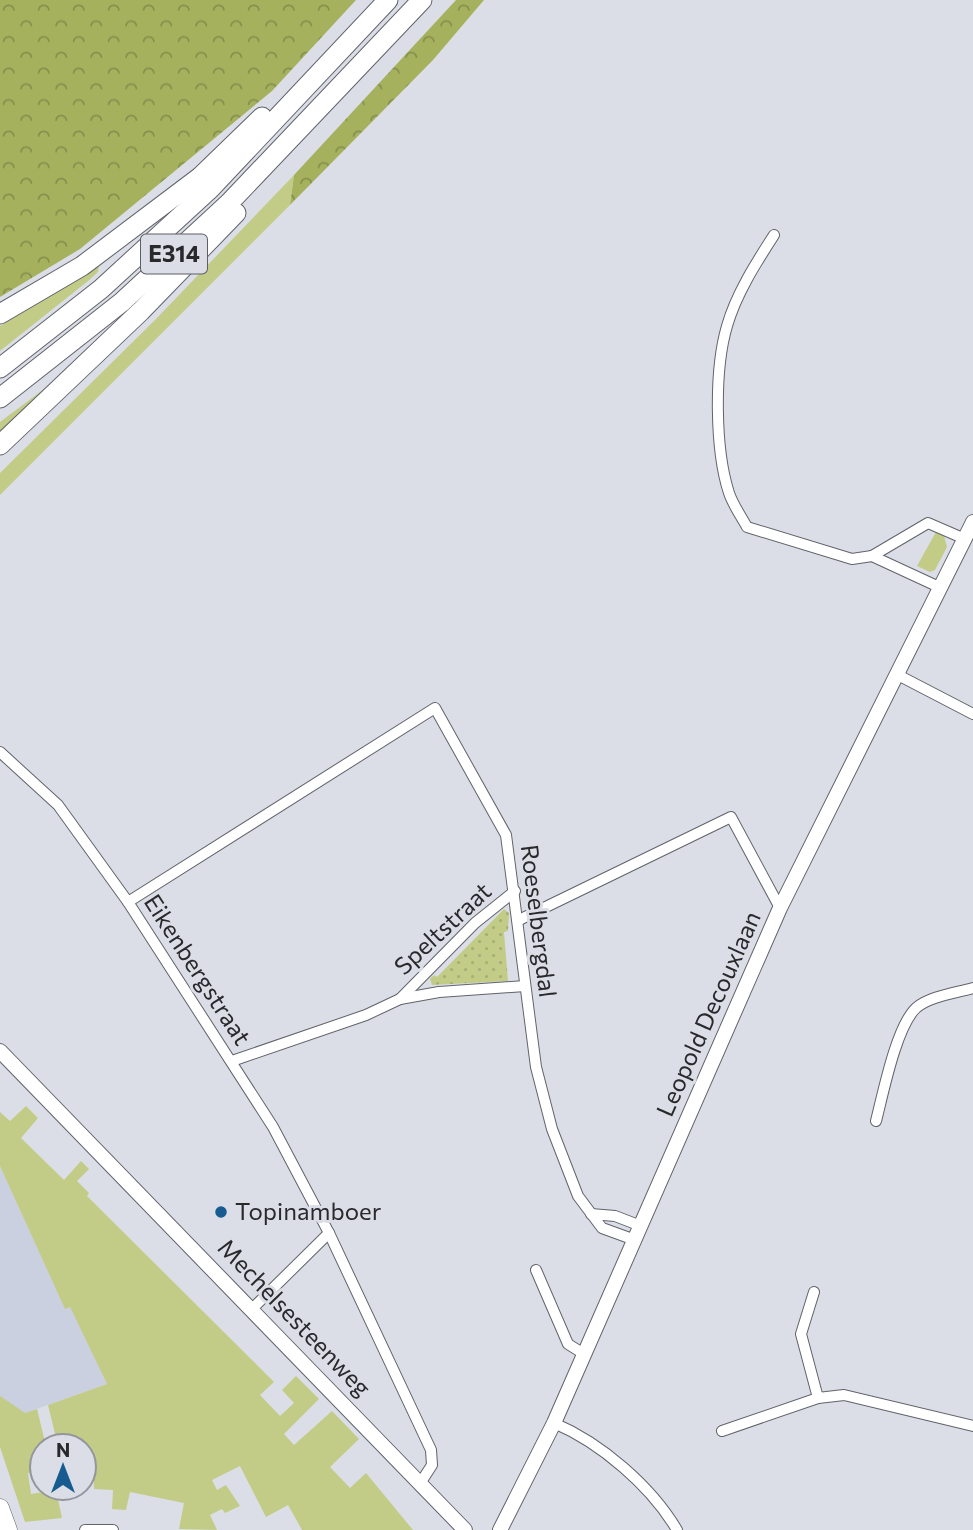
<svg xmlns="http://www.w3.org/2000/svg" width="973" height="1530" font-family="Commissioner,sans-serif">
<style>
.built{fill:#cad0df}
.green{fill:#c2cc87}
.forest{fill:url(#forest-crowns)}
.park{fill:url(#park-dots)}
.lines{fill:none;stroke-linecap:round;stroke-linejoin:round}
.minor-casing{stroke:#60636a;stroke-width:12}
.tertiary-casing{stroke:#60636a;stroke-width:16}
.primary-casing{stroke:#60636a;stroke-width:19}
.motorway-casing{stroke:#60636a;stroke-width:21}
.minor{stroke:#fff;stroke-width:10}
.tertiary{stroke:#fff;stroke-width:14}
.primary{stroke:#fff;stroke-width:18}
.motorway{stroke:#fff;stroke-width:19}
.poi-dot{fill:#175b90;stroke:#dbdee6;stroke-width:2.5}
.labels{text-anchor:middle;stroke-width:6;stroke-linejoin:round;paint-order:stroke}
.shield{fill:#dbdee6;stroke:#5e5f64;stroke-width:2}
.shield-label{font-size:23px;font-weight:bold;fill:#28292c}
.street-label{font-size:24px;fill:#28292c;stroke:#dbdee6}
.poi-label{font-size:24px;fill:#28292c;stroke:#dbdee6;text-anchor:start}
</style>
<defs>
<pattern id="forest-crowns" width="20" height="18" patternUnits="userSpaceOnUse" patternTransform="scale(1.75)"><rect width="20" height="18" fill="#a5b15d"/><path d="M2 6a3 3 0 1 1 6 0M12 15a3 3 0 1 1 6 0" fill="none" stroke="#86904d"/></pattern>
<pattern id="park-dots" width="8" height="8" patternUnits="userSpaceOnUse" patternTransform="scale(1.75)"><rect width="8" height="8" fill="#c2cc87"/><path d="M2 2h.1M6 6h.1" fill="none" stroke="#a7af75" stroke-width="1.8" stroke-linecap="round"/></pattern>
</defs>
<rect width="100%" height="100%" fill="#dbdee6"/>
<path class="built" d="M0,1166L65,1308L70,1306L107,1384L0,1422Z"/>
<g class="green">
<path d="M294,175L290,205L0,495V473L156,319Z"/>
<path d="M99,265L98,272L88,281L0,351V326Z"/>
<path d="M56,380L0,436V422Z"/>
<path d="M936,532L944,536L947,547L935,570L930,572L917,566Z"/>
<path d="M26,1106L38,1118L21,1138L64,1180L81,1161L89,1169L77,1181L89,1193L87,1196L274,1382L260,1395L280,1416L294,1403L282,1390L296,1376L319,1399L284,1434L294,1445L332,1411L359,1439L330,1467L350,1488L366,1473L413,1530H302L288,1505L266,1517L240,1466L212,1480L217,1490L226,1485L240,1506L225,1513L222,1509L210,1515L217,1530L179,1529L184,1503L130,1492L126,1510L112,1509L113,1490L94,1489L93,1461H84V1446H58L48,1405L107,1384L70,1307L65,1309L0,1166V1112L10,1121Z"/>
<path d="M0,1396L25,1413L37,1409L46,1446H42V1470L28,1473L31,1494L56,1490L62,1518L25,1522L0,1447Z"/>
</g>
<g class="forest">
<path d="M0,0H356L272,91L80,249L0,297Z"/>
<path d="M456,0H484L433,60L290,205L294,175Z"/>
</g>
<path class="park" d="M504,909L509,913L508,931L504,932L508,981L432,985L430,979L434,975L437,977Z"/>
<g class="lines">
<defs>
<g id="minor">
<path d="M774,235C756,263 736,294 727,326C714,370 715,450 729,493C733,505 741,516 747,527L852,559L872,556L939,587"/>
<path d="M872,556L928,523L965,539"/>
<path d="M896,674L973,714"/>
<path d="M0,752L58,805L128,902L273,1127L329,1233L431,1450L432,1465L421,1482"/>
<path d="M128,902L435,708L506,835L536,1067L552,1129L578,1196L602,1228L635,1240"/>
<path d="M519,920L731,817L780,908"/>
<path d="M400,999L439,992L525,986"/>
<path d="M232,1061L366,1015L400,999L475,923L515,891"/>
<path d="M876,1121C883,1094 896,1027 916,1008C930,996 956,993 973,988"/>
<path d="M591,1214L615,1216L641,1226"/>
<path d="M536,1270L568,1344L584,1354"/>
<path d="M814,1292L801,1334L818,1398L844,1395L973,1426"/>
<path d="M253,1308L329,1233"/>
<path d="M554,1423C601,1443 651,1486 677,1530"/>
<path d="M722,1431L818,1398"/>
<path d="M85,1530H113"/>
</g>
<g id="tertiary">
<path d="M0,1051L465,1530"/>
<path d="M500,1530L554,1423L780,908L973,522"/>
</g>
<path id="primary" d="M0,1508L8,1530"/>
<g id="motorway">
<path d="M0,314L82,266L200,177L262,117"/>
<path d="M0,368L101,289L210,189L388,0"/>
<path d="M0,398L122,302L229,203L422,0"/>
<path d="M0,445L141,311L236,213"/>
</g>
</defs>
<use href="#minor" class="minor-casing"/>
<use href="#tertiary" class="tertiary-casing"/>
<use href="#primary" class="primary-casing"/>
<use href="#motorway" class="motorway-casing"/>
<use href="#minor" class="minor"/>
<use href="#tertiary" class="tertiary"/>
<use href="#primary" class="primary"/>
<use href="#motorway" class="motorway"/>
</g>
<circle class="poi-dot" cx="221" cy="1212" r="7"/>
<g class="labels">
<rect class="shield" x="141" y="234.5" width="66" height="39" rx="5"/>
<g class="shield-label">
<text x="174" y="262">E314</text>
</g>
<g class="street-label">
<text transform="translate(538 921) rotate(83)" y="8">Roeselbergdal</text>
<text transform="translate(443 929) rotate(-43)" y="8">Speltstraat</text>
<text transform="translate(197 970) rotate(57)" y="8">Eikenbergstraat</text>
<text transform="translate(709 1014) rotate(-66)" y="8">Leopold Decouxlaan</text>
<text transform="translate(294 1318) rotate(46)" y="8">Mechelsesteenweg</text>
</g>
<g class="poi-label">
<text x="235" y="1220">Topinamboer</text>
</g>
</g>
<g transform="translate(63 1467)"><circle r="33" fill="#dbdee6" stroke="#93969c" stroke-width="2"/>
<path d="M0-5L12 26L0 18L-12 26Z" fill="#175b90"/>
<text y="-10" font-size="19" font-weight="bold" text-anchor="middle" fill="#28292c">N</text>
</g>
</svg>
